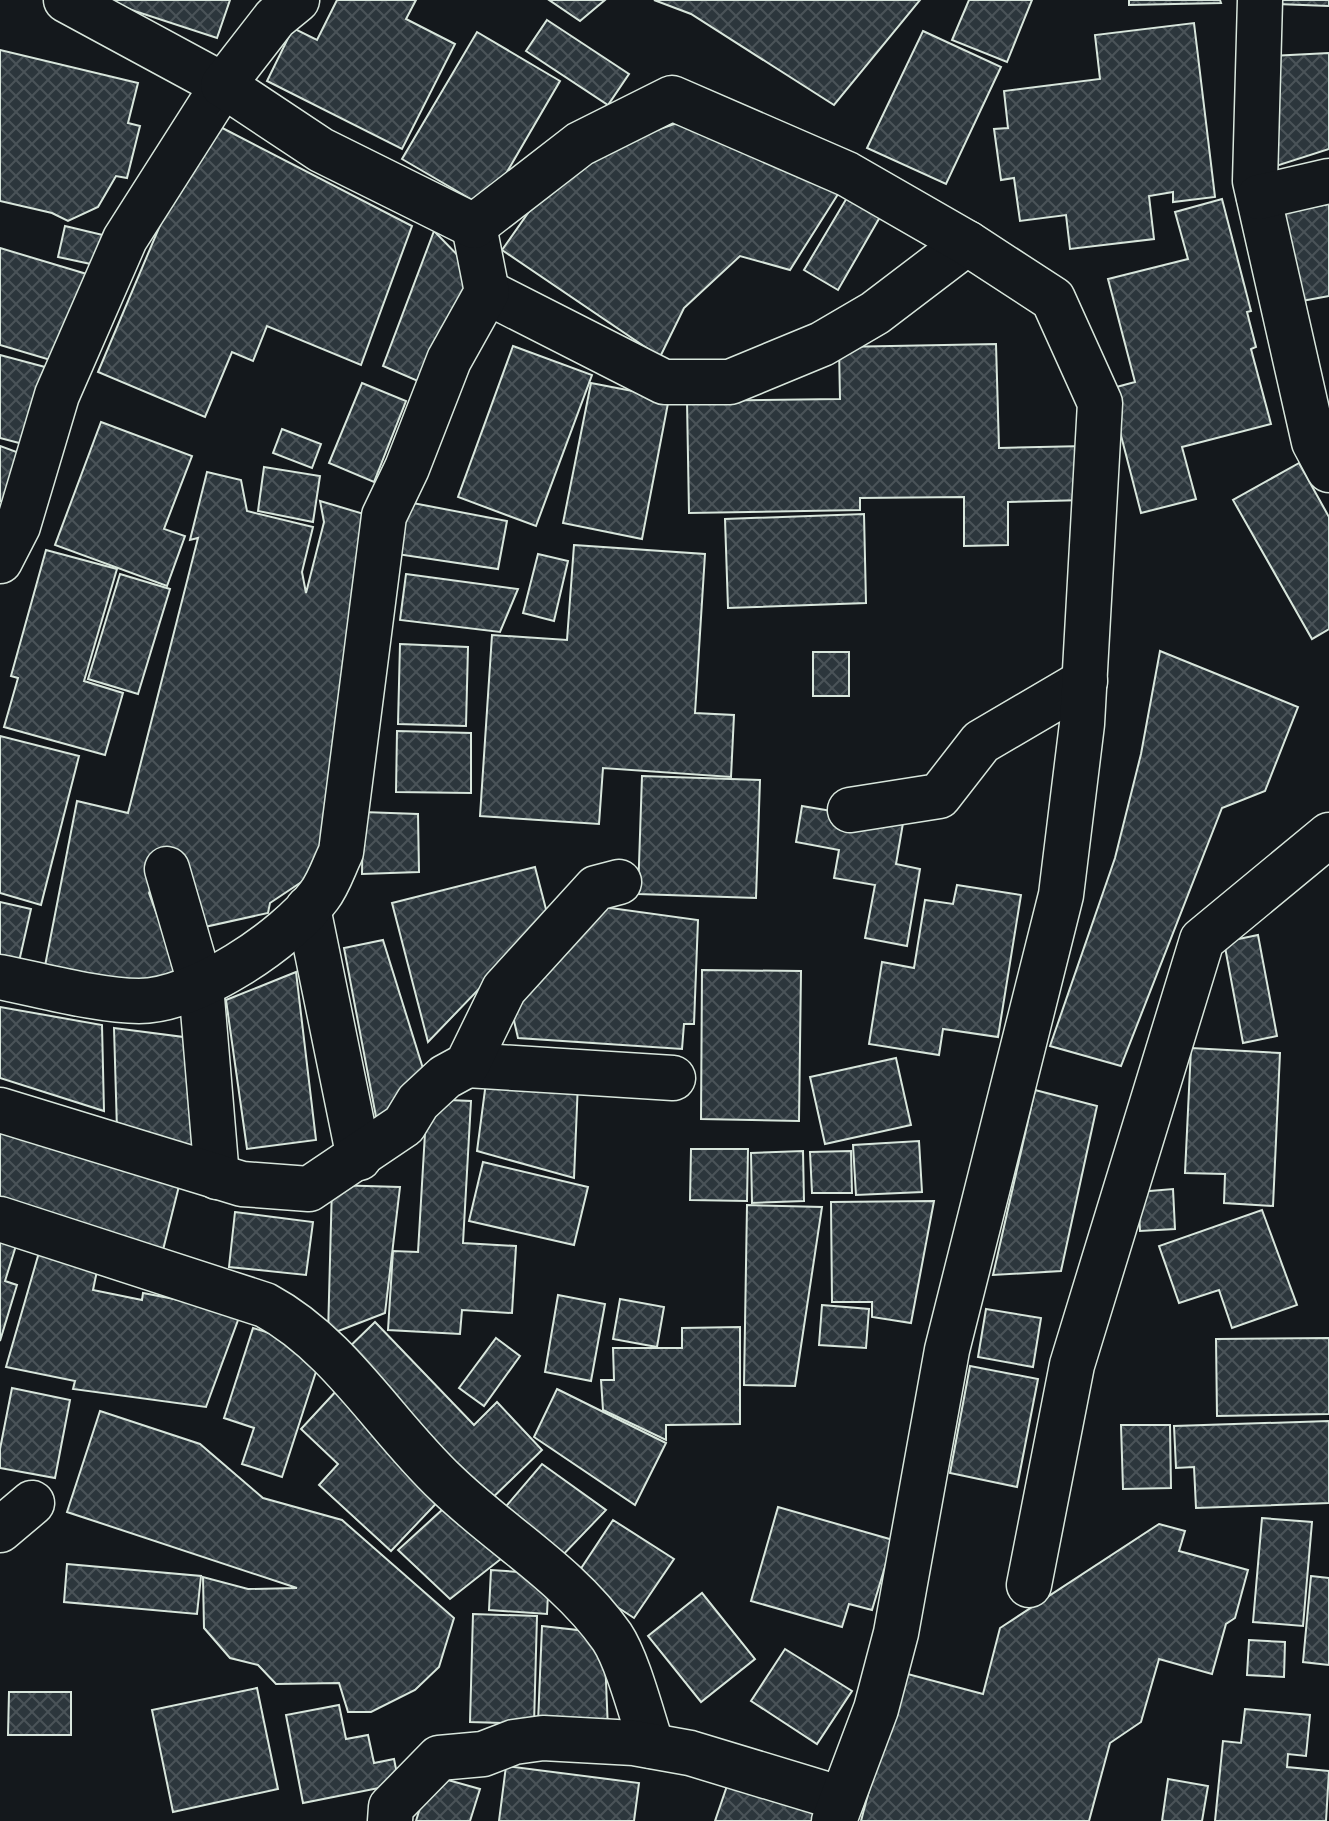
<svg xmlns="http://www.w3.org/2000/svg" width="1329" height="1821" font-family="'Asap Condensed',sans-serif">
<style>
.building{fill:url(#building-cross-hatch);stroke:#d8e6dc;stroke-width:2}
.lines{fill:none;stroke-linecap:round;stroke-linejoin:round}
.minor-casing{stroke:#d8e6dc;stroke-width:47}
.major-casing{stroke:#d8e6dc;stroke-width:47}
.minor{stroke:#14181c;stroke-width:44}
.major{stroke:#14181c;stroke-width:44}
</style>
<defs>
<pattern id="building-cross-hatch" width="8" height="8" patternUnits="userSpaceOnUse" patternTransform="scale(2)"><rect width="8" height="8" fill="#2c363c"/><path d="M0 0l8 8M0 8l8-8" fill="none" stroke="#4a5358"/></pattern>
</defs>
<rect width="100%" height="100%" fill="#14181c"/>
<g class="building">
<path d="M101,0H230L217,38Z"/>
<path d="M337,0H416L406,19L455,44L402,149L267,81L293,28L317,40Z"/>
<path d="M549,0H605L580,21Z"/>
<path d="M654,0H920L834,105L691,14Z"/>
<path d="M969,0H1032L1007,62L952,40Z"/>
<path d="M1129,0H1220L1221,3L1129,5Z"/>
<path d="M1277,0H1329V6L1277,4Z"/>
<path d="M547,20L629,74L608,105L526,51Z"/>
<path d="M1194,23L1215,197L1173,202V192L1149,196L1154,239L1070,249L1066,215L1020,221L1014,178L1001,180L994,129L1008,128L1004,91L1100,79L1095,35Z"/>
<path d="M923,31L1001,67L946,184L867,148Z"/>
<path d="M477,32L560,81L486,208L402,159Z"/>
<path d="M0,50L138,83L128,123L140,126L127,178L116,176L98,207L68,221L52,213L0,201Z"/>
<path d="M1329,53V149L1273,167L1271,56Z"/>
<path d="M205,119L412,226L361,365L267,326L253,361L232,352L205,417L98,372Z"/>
<path d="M680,122L840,191L790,270L740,256L684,308L660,357L502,250L554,176L608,147Z"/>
<path d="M851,191L884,210L838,290L804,270Z"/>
<path d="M1222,199L1251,311L1247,312L1256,347L1251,349L1271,424L1182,447L1196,499L1141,513L1109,389L1135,382L1108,279L1188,259L1175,212Z"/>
<path d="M1329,204V296L1291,303L1275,214Z"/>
<path d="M65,226L107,236L100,266L58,257Z"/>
<path d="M434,231L473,271L427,385L383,366Z"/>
<path d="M0,248L90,275L64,364L0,345Z"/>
<path d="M996,344L999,448L1085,446L1086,500L1008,502V545L964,546V497L860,498V510L689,513L687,401L840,399L839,347Z"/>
<path d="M513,346L592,375L536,526L458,497Z"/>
<path d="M0,355L45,367L23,444L0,438Z"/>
<path d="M362,383L406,401L374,482L329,463Z"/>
<path d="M591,383L669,398L642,539L563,523Z"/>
<path d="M101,422L192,456L164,529L185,536L167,586L55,545Z"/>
<path d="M282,429L321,444L312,468L273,453Z"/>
<path d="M0,446L33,458L14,506L0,501Z"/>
<path d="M1299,463L1329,517V629L1312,639L1233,500Z"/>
<path d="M264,467L320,476L313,522L258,511Z"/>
<path d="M207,472L241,480L247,511L313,527L302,572L306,593L324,522L320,501L374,517L378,528L315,873L270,903L268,913L200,928L167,855L149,893L178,972L174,984L44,971L77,801L128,813L198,538L190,540Z"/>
<path d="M397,500L507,521L498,569L390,553Z"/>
<path d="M864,514L866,603L728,608L725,519Z"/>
<path d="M574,545L705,554L695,713L734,715L731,777L603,768L599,824L480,816L492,635L567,640Z"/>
<path d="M46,550L117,569L84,681L123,693L105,755L4,727L18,678L11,676Z"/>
<path d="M538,554L568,561L554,621L523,613Z"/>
<path d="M120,574L170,589L138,694L88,679Z"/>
<path d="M406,574L518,589L500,632L400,620Z"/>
<path d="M400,644L468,647L466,726L398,724Z"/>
<path d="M1160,651L1298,707L1265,791L1222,808L1121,1066L1050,1046L1115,858L1141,754Z"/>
<rect x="813" y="652" width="36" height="44"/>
<path d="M397,731L471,733V793L396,792Z"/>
<path d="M0,736L79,756L41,905L0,893Z"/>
<path d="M642,776L760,780L756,898L638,894Z"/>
<path d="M802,806L903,823L896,864L920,869L907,946L865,938L875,885L834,878L839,850L796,842Z"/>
<path d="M363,812L418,814L419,872L362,874Z"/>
<path d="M535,867L548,917L428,1042L392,903Z"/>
<path d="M957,885L1021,895L998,1037L943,1029L939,1055L869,1044L882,962L914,968L925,900L953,904Z"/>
<path d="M0,902L31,909L18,966L0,962Z"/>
<path d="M596,906L698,920L694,1024H684L682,1049L518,1038L509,999Z"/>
<path d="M1258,935L1277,1036L1243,1043L1224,942Z"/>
<path d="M383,940L430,1091L377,1122L344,948Z"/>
<path d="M702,970L801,971L799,1121L701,1119Z"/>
<path d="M296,972L316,1140L247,1149L226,1000Z"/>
<path d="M0,1007L102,1025L104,1111L0,1078Z"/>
<path d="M114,1028L191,1038L204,1154L117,1130Z"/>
<path d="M1191,1048L1280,1053L1273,1206L1224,1203L1225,1174L1185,1173Z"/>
<path d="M896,1058L911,1125L825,1144L810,1077Z"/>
<path d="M486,1082H578L574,1178L477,1151Z"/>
<path d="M1035,1090L1097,1106L1061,1271L993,1275Z"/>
<path d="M427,1099L471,1101L463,1243L516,1246L512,1313L462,1310L460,1334L388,1330L393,1251L418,1252Z"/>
<path d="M0,1125L179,1186L161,1258L0,1202Z"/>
<path d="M919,1141L922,1192L856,1195L853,1145Z"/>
<path d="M691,1149H748L747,1201L690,1200Z"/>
<path d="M803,1151L804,1201L752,1203L751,1153Z"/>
<path d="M851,1151L852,1193H812L810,1152Z"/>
<path d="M483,1162L588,1187L574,1245L469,1221Z"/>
<path d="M332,1185L400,1187L385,1313L328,1335Z"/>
<path d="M1173,1189L1175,1229L1140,1231L1138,1192Z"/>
<path d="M934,1201L911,1323L872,1317V1302H832L831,1202Z"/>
<path d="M747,1205L822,1207L795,1386L744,1385Z"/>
<path d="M1262,1210L1297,1305L1232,1328L1219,1290L1179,1303L1159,1246Z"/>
<path d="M235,1212L313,1222L306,1275L229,1267Z"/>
<path d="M0,1230L19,1236L5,1281L17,1285L0,1341Z"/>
<path d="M40,1249L98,1266L93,1290L142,1300L143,1293L241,1312L206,1407L73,1389L75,1381L6,1367Z"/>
<path d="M558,1295L605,1304L591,1381L545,1372Z"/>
<path d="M620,1299L664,1307L657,1347L613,1339Z"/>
<path d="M822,1305L869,1309L866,1348L819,1345Z"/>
<path d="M986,1309L1041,1318L1033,1367L978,1357Z"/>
<path d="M375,1322L474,1425L497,1402L542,1450L485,1505L341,1355Z"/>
<path d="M740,1327V1424L666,1425V1440L603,1410L601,1380H614L613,1348H682V1328Z"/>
<path d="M253,1328L323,1350L282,1477L242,1464L254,1428L224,1418Z"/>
<path d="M496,1338L520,1356L484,1406L459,1388Z"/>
<path d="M1329,1338V1414L1217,1416L1216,1339Z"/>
<path d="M970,1366L1038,1379L1017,1487L950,1473Z"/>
<path d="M12,1388L70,1400L55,1478L0,1468V1449Z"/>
<path d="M338,1389L447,1492L391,1551L319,1485L338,1464L301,1429Z"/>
<path d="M557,1389L666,1443L635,1505L534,1437Z"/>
<path d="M100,1411L200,1444L263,1498L342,1520L454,1618L439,1667L415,1690L371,1712H348L339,1683L276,1684L258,1665L230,1658L204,1628L203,1577L248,1589L297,1588L67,1512Z"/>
<path d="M1329,1421V1503L1196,1508L1194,1467L1176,1468L1174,1426Z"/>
<path d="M1121,1425H1170L1171,1488L1123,1489Z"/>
<path d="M542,1464L606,1510L560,1558L502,1511Z"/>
<path d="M454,1499L506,1555L450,1599L398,1550Z"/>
<path d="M778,1507L893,1540L872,1610L849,1604L842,1627L751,1601Z"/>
<path d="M1262,1518L1312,1522L1303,1626L1253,1622Z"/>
<path d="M613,1520L674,1559L634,1618L574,1579Z"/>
<path d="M1159,1524L1185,1531L1179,1551L1248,1570L1235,1618L1226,1624L1212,1674L1159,1659L1141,1722L1110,1743L1089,1821H861L900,1672L983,1694L1000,1628Z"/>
<path d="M67,1564L201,1576L197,1614L64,1602Z"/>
<path d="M491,1570L549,1574L547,1614L489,1610Z"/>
<path d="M1311,1576L1329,1578V1665L1303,1662Z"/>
<path d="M702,1593L755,1659L701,1702L648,1636Z"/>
<path d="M473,1614L537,1616L534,1724L470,1722Z"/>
<path d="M542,1626L604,1633L608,1730L538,1723Z"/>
<path d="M1249,1640L1285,1642L1284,1677L1247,1675Z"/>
<path d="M785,1649L852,1691L817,1744L751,1701Z"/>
<path d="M257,1688L278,1789L173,1812L152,1710Z"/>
<path d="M9,1692H71V1735H8Z"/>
<path d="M339,1705L346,1739L368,1735L374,1763L394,1759L399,1784L303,1803L286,1715Z"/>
<path d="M1245,1709L1310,1715L1306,1756L1288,1754L1287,1767L1329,1771L1326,1821H1215L1223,1741L1241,1743Z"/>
<path d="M506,1766L639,1783L634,1821H499Z"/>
<path d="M430,1775L480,1789L470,1821H416Z"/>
<path d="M1168,1779L1208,1786L1202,1821H1162Z"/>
<path d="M729,1780L817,1810L813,1821H715Z"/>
</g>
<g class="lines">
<defs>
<g id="minor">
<path d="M1260,0L1255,181L1314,442L1329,470"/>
<path d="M1259,197L1329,181"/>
<path d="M487,292L664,382H730L822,344L875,313L967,243"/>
<path d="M0,561L18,526L57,395L125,239L223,85L66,0"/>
<path d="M850,810L939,796L981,742L1085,681"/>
<path d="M167,869L201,986L217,1177"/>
<path d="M308,908L359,1158"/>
<path d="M0,977C41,985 99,1001 139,1001C195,1001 286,940 319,896C329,883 334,866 341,852L384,516L407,468L449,360L487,292L474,226"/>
<path d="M467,1065L673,1078"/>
<path d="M0,1110L242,1184L309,1189L404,1125L418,1102L445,1077L467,1065L504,989L596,888L619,882"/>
<path d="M0,1219L265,1305C341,1346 385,1426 447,1484C502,1537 568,1574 612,1637C628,1661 642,1717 652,1746"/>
<path d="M0,1530L32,1503"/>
<path d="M1029,1585L1072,1365L1202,940L1329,835"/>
<path d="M390,1821L391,1807L439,1758L483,1754L514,1742L543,1738L634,1743L690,1753L842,1799"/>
</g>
<path id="major" d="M297,0L275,18L223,85L321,150L474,226L580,144L672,98L847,174L967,243L1053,299L1100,403L1082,724L1061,895L947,1350L896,1633L876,1709L834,1821"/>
</defs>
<use href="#minor" class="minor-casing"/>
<use href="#major" class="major-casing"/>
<use href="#minor" class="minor"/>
<use href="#major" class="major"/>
</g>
</svg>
